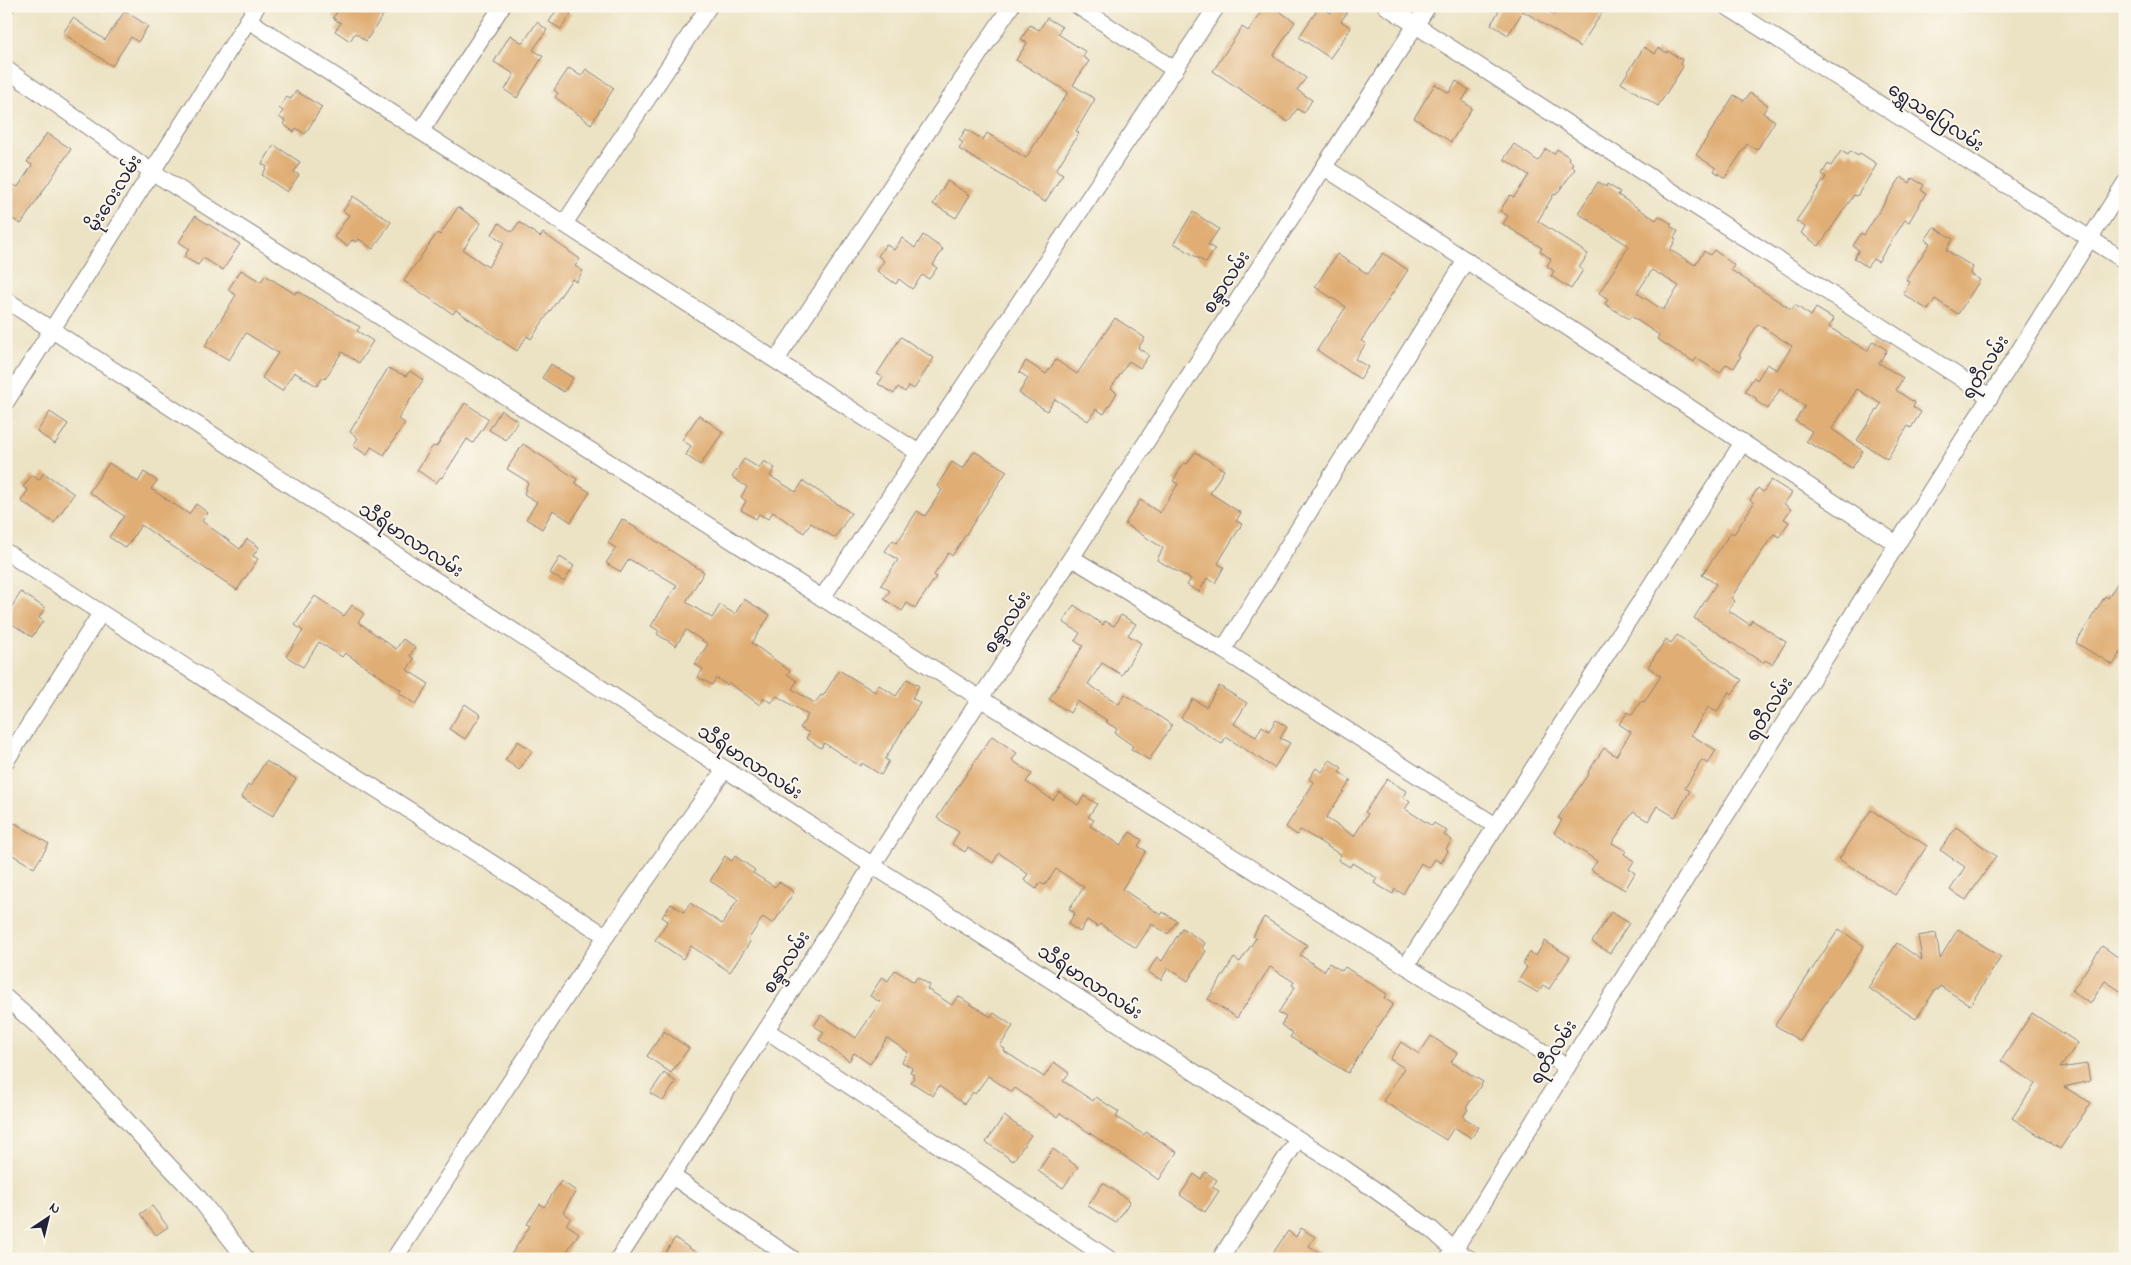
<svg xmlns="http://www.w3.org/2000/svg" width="2131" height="1265" font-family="'Indie Flower','Noto Sans Myanmar',sans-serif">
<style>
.building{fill:#e0ae74;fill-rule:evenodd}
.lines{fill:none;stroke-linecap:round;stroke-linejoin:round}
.minor-casing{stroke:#878280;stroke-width:18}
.minor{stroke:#fff;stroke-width:16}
.labels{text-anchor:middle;stroke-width:4;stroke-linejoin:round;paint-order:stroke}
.street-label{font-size:18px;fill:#22223b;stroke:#fbf7ec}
</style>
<rect width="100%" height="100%" fill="#fbf7ec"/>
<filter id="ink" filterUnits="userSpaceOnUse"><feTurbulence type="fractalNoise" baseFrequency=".02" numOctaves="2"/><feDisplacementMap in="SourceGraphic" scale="10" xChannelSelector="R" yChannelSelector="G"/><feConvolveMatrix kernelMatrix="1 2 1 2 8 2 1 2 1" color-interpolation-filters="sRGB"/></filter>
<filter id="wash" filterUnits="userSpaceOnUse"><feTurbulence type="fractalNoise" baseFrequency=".0096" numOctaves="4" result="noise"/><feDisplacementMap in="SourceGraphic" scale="20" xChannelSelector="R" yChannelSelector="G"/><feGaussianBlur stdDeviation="1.12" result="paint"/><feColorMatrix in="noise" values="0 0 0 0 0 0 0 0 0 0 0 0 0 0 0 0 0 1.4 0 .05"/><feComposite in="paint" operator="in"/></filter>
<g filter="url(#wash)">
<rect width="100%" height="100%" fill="#ece3c4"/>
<g id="blocks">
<g class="building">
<path d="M341,6H389L366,41L355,33L350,41L335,31L341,23L333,18Z"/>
<path d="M559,6L571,14L561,29L549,22Z"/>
<path d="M1265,6H1272L1295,22L1273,56L1306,78L1297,90L1312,100L1304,113L1297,109L1288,122L1213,71L1242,27L1248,31Z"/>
<path d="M1320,6L1331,13L1335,6H1338L1347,13L1341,21L1351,28L1330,58L1299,37Z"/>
<path d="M1502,6H1544V9L1554,15L1560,6H1595L1603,11L1580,47L1523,11L1508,35L1491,24Z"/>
<path d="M125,11L148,26L138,42L131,37L112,66L63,33L73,18L105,40Z"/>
<path d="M1047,18L1062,27L1058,34L1086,52L1083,57L1089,61L1073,85L1095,99L1076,131L1079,133L1056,170L1063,174L1045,202L959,149L963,143L959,140L966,129L983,140L987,133L1026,158L1068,92L1016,60L1027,43L1021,39L1030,25L1039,30Z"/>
<path d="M537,22L547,30L533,50L543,56L517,98L505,90L514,74L494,62L510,35L523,43Z"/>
<path d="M1644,47L1655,54L1658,48L1667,53L1668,51L1682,60L1680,64L1683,67L1658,106L1621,83Z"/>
<path d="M569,68L581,76L586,69L614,88L591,124L555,97L558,93L554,90Z"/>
<path d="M1456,81L1469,90L1462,101L1472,108L1451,142L1414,118L1435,84L1449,93Z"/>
<path d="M296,91L322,107L305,134L296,128L294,132L283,124L285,121L279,117L283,111L279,108L287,97L291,99Z"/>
<path d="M1750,93L1768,105L1763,113L1775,121L1757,150L1747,144L1725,178L1714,171L1716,168L1696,155L1734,95L1744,101Z"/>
<path d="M47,133L71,149L21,224L6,215V197L14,185L18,187L32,165L27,162Z"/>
<path d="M1514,144L1538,161L1546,149L1554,154L1557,149L1569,157L1568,159L1573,163L1571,166L1575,169L1556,195L1554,194L1538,221L1588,254L1579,268L1583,270L1571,289L1551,276L1554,271L1547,266L1551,259L1540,251L1542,248L1503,224L1508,216L1500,211L1510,195L1514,197L1529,175L1504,159Z"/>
<path d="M274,145L300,162L294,172L299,175L287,192L262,175L267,167L262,164Z"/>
<path d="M1841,151L1848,155L1850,151L1858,156L1860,153L1877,164L1857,196L1854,195L1819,246L1801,233L1805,227L1796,221L1826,177L1822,174L1828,164L1831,166Z"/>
<path d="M1901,177L1910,183L1912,178L1924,185L1921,190L1926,193L1909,222L1905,220L1878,262L1873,259L1867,267L1854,258L1859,250L1853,246L1861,233L1864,235Z"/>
<path d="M947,181L970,195L956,218L933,204Z"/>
<path d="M1598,182L1606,187L1607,184L1620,192L1618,195L1656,220L1659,216L1672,224L1670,226L1678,231L1674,238L1676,239L1670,250L1695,265L1704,251L1710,255L1714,250L1734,265L1731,270L1792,310L1795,305L1811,316L1816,308L1834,319L1829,327L1867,351L1873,341L1887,350L1879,363L1903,378L1896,390L1915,403L1913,407L1921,412L1911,428L1908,426L1887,459L1857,440L1881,404L1857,389L1832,429L1863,451L1852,468L1806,441L1812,431L1795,421L1805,406L1780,389L1768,409L1756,401L1757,399L1745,391L1754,377L1757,380L1767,364L1777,370L1792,346L1758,324L1739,355L1741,356L1734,368L1726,364L1720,373L1696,358L1694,362L1657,339L1659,335L1631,316L1629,319L1605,304L1608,299L1599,293L1629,246L1578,213ZM1652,270L1679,286L1663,310L1637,293Z"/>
<path d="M353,196L391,222L373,249L359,239L357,242L352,240L347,246L334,237L349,215L343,211Z"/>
<path d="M458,207L481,223L463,250L488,267L504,243L492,234L499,223L512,232L519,222L540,237L543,233L580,259L575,266L583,271L576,282L572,279L531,339L527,336L517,351L456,310L453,314L404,281L437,233L440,235Z"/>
<path d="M1193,212L1219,229L1208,245L1215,249L1206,263L1174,243Z"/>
<path d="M195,216L240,244L223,270L203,258L198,265L184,257L189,249L179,242Z"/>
<path d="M1934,227L1953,239L1946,250L1973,267L1970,274L1980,280L1958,314L1935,299L1928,310L1903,294L1910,282L1906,280L1930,243L1925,240Z"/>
<path d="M923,235L943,249L933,265L937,268L929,279L922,275L912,289L899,279L896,284L877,271L884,261L878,256L886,244L894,250L902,238L915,248Z"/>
<path d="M1383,253L1408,270L1361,341L1366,344L1355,359L1368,367L1360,379L1317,350L1346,307L1315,287L1337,254L1368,274Z"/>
<path d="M241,270L261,282L265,275L295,294L297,291L360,327L357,331L373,341L359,363L342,352L325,379L323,377L317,386L294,372L282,391L262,378L278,353L246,333L229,360L205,346L236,295L228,290Z"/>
<path d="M1115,318L1145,338L1138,348L1149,355L1140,368L1129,361L1111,388L1117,393L1104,414L1096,409L1088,421L1055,399L1047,411L1019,393L1028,378L1019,372L1026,361L1046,374L1056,360L1077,374Z"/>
<path d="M901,337L934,358L914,389L909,386L905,392L898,387L894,394L878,384L883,377L877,374Z"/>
<path d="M551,364L573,378L564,392L542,378Z"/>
<path d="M388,368L406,376L410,371L423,380L398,419L405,423L384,455L371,447L367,455L353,446L358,438L350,432Z"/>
<path d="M465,403L489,419L473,443L467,439L442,478L441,477L436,483L417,470L433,446L436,447Z"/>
<path d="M501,410L518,421L506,440L489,430Z"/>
<path d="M50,412L68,424L55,444L37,432Z"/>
<path d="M699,415L723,432L700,465L686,455L691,446L682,440Z"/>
<path d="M523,444L577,479L575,483L590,492L571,522L553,510L542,529L526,519L537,502L524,494L528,482L507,469Z"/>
<path d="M974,451L1007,471L952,556L948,553L934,575L936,577L915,608L907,603L902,611L884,599L890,591L881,585L898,560L885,551L893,540L897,543L917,511L925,516L942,490L937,486L952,462L963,469Z"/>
<path d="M1195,452L1224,470L1210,493L1241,513L1236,521L1242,524L1221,558L1218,564L1224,567L1215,583L1207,578L1199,592L1187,585L1191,579L1157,560L1163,548L1125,524L1140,500L1160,513L1178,484L1173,481L1184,463L1187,464Z"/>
<path d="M744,459L759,468L764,461L775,468L770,476L796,492L803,481L851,513L835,538L811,523L804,533L773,512L768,519L759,514L756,519L741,510L746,501L741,497L747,487L732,477Z"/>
<path d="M109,463L138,482L144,472L157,481L151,489L189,514L196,504L208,513L202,521L240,549L247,539L259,547L253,556L258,559L237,590L141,525L126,548L109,537L124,516L89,492Z"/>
<path d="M44,473L74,494L54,523L21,501L28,490L23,487L32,475L39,480Z"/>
<path d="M1771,480L1792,493L1784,504L1791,509L1784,519L1789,522L1779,537L1774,534L1767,544L1731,598L1735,601L1728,610L1750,625L1752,620L1786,642L1772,664L1765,660L1763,663L1694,618L1716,584L1702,575L1731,532L1734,534L1754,503L1750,500L1758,488L1763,492Z"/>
<path d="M622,519L704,572L686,602L712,618L720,605L735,614L744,599L770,615L752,643L790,671L787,674L797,681L792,689L815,703L821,695L823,696L839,670L875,692L879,685L896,696L907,679L919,686L912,698L920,703L885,759L889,761L881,775L862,763L860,766L824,743L821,748L806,738L809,733L800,728L808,715L777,696L771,703L764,698L760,705L729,683L727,685L716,678L712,685L698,677L703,669L695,664L708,644L686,630L676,646L657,634L659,631L651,626L677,585L650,569L649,571L629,559L621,572L606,563L616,548L608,543Z"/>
<path d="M560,557L574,566L564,582L550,573Z"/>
<path d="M2125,571V646L2113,665L2076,643L2105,596L2108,598Z"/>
<path d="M21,592L45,608L39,618L43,621L32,637L6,620V616Z"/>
<path d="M315,596L344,616L352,605L364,614L358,622L396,649L403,639L415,647L410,656L414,659L407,670L429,684L416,704L399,693L401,690L345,653L342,657L319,642L303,667L286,656L303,631L295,625Z"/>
<path d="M1074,605L1103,625L1105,621L1114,626L1121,615L1136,624L1128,635L1141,643L1122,675L1102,663L1088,684L1119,704L1125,694L1172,725L1149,760L1131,749L1133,746L1115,733L1117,729L1106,722L1108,721L1077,701L1070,713L1049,699L1083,646L1075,641L1080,633L1063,622Z"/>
<path d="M1677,635L1742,680L1732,694L1729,691L1717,712L1708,707L1691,735L1716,750L1708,764L1702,760L1685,788L1690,791L1675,817L1657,806L1648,821L1633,812L1612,843L1626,851L1624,854L1634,861L1629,869L1635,873L1625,890L1591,870L1597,861L1554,833L1562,820L1558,818L1589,773L1588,772L1604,748L1616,756L1631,732L1619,724L1628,712L1632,715L1641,701L1644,702L1661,676L1648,667L1666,639L1671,643Z"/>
<path d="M1219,686L1247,703L1234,724L1256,737L1262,726L1269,731L1276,720L1287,727L1280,738L1290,743L1274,768L1226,737L1222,744L1181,718L1193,699L1206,707Z"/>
<path d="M465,704L481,715L465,739L449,729Z"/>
<path d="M992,736L1017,753L1012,760L1032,774L1026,782L1053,800L1059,792L1078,805L1084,796L1097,804L1088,817L1094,820L1090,826L1121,845L1130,832L1142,840L1138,846L1146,851L1122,889L1161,915L1163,912L1177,921L1168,934L1152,924L1136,948L1100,924L1098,927L1087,920L1080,932L1068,924L1075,913L1069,909L1084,887L1056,869L1045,885L1040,883L1036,889L1024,880L1028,874L1020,869L1021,868L999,853L993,863L968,847L965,852L952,844L959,832L937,818Z"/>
<path d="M518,741L532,751L519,770L505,760Z"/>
<path d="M1330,760L1342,768L1339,772L1351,780L1326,818L1354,836L1368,814L1365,812L1387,779L1406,791L1403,797L1410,802L1405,809L1432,826L1434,823L1447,831L1444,835L1452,840L1446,849L1448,851L1441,863L1435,859L1429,868L1421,863L1403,894L1395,889L1393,894L1374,883L1377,878L1352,863L1350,867L1338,860L1341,855L1306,833L1300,830L1297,835L1286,827L1314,782L1309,779L1316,768L1322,772Z"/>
<path d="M266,761L296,779L273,816L241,797L248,785L250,786Z"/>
<path d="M1871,810L1927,846L1895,895L1839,859Z"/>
<path d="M15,823L49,844L34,868L6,851V837Z"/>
<path d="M1956,827L1996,856L1966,900L1950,890L1965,867L1940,850Z"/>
<path d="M725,856L732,861L735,856L755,870L753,873L775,887L779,882L794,892L773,924L763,917L748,940L750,942L730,972L691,946L683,959L655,940L668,921L662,917L671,904L684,912L690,903L722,924L738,899L710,881Z"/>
<path d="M1611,912L1629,923L1610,953L1592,942Z"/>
<path d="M1264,917L1307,945L1300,955L1324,971L1329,963L1342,971L1345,967L1387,994L1384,998L1393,1004L1348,1073L1290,1037L1293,1033L1281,1025L1286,1017L1278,1013L1295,987L1292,985L1294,982L1270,967L1237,1018L1208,999L1234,958L1240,962L1256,938L1253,936Z"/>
<path d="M1182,928L1205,943L1202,948L1206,951L1188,981L1168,968L1161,980L1148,972L1157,957L1162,961Z"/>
<path d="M1839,929L1864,946L1800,1041L1775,1025Z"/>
<path d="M1958,929L2001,957L1970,1005L1940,986L1938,990L1936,989L1916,1019L1868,988L1897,943L1922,960L1918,936L1936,933L1940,958Z"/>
<path d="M1545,941L1570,957L1549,989L1543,985L1538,993L1518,981L1527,967L1523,964L1530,952L1536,956Z"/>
<path d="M2102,946L2125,962V994L2105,981L2090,1004L2072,991Z"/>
<path d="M895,970L914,982L917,977L930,985L927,989L952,1005L958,996L991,1017L994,1013L1013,1026L1000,1046L1005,1049L1004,1051L1044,1077L1054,1062L1069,1073L1063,1081L1093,1101L1096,1097L1119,1112L1116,1117L1144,1135L1146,1132L1177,1152L1159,1180L1060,1113L1057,1117L1015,1088L1012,1092L988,1076L975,1094L973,1092L964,1104L939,1086L933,1096L911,1082L914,1077L912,1076L914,1074L910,1072L912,1068L902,1062L908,1052L887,1038L870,1064L854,1053L849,1061L819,1040L824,1032L814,1026L821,1015L856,1038L880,1002L870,996L882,977L888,981Z"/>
<path d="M2032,1013L2078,1043L2060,1068L2087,1064L2090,1081L2064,1087L2091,1103L2060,1149L2012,1118L2035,1084L2001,1061Z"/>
<path d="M664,1031L689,1048L671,1073L647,1056Z"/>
<path d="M1431,1036L1457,1053L1451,1062L1483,1082L1466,1108L1468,1109L1463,1117L1479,1127L1471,1138L1454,1127L1446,1140L1383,1101L1404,1068L1390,1059L1401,1042L1419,1054Z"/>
<path d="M664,1073L676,1082L663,1101L650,1093Z"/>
<path d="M1004,1116L1031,1135L1013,1161L986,1142Z"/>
<path d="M1053,1149L1078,1167L1063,1188L1038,1171Z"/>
<path d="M1205,1172L1217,1180L1212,1187L1219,1191L1205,1212L1180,1195L1194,1174L1201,1179Z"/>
<path d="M561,1181L576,1191L563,1212L571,1218L566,1224L579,1233L562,1259H508L530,1226L527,1224L540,1204L544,1207Z"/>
<path d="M1103,1183L1130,1201L1116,1223L1088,1206Z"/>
<path d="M152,1206L168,1227L156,1235L140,1214Z"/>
<path d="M1301,1228L1315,1237L1309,1246L1329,1259H1269L1288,1231L1296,1237Z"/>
<path d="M675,1238L705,1259H661Z"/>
</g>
</g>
</g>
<g filter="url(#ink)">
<use href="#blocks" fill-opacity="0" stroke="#878280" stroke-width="1"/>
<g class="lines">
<defs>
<g id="minor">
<path d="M1078,6L1175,70"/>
<path d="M1386,6L1990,397"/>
<path d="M1726,6L2125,261"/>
<path d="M6,7L7,6"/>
<path d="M248,20L919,453"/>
<path d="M6,69L151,171L981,699L1567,1067"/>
<path d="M421,131L502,6"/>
<path d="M1324,167L1897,544"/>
<path d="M564,224L709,6"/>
<path d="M6,300L872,865L1345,1169L1431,1229L1454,1250L1470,1259"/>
<path d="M776,360L1011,6"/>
<path d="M6,402L257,6"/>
<path d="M6,552L606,936"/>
<path d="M1072,558L1223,650L1496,826"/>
<path d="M822,598L1217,6"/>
<path d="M1223,650L1466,260"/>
<path d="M6,761L101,613"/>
<path d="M1406,966L1743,442"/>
<path d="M6,998L41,1029L198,1197L246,1259"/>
<path d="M766,1030L1109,1259"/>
<path d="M672,1176L793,1259"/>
<path d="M1449,1258L1567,1067L2125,183"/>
<path d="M394,1259L606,936L725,769"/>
<path d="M618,1259L1428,6"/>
<path d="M1220,1259L1298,1139"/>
</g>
</defs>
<use href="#minor" class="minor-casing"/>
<use href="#minor" class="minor"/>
</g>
</g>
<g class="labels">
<g class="street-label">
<text transform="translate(1936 117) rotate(33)" y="6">ရွှေသပြေလမ်း</text>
<text transform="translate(114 193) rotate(-58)" y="6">မိုးဝေးလမ်း</text>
<text transform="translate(1226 282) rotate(-57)" y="6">စန္ဒာလမ်း</text>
<text transform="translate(1985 367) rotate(-58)" y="6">ရတီလမ်း</text>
<text transform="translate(411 540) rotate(33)" y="6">သီရိမာလာလမ်း</text>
<text transform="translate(1007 622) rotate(-57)" y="6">စန္ဒာလမ်း</text>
<text transform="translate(1769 709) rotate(-58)" y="6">ရတီလမ်း</text>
<text transform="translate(750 762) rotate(33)" y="6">သီရိမာလာလမ်း</text>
<text transform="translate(786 962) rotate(-57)" y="6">စန္ဒာလမ်း</text>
<text transform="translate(1090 982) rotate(33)" y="6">သီရိမာလာလမ်း</text>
<text transform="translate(1553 1052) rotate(-58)" y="6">ရတီလမ်း</text>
</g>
</g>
<rect width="2131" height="1265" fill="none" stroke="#fbf7ec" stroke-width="25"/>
<g transform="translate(48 1218) rotate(35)" stroke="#fbf7ec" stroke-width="4" paint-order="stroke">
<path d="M0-4L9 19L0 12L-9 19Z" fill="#22223b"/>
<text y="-8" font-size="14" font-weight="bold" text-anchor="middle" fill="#22223b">N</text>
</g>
</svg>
